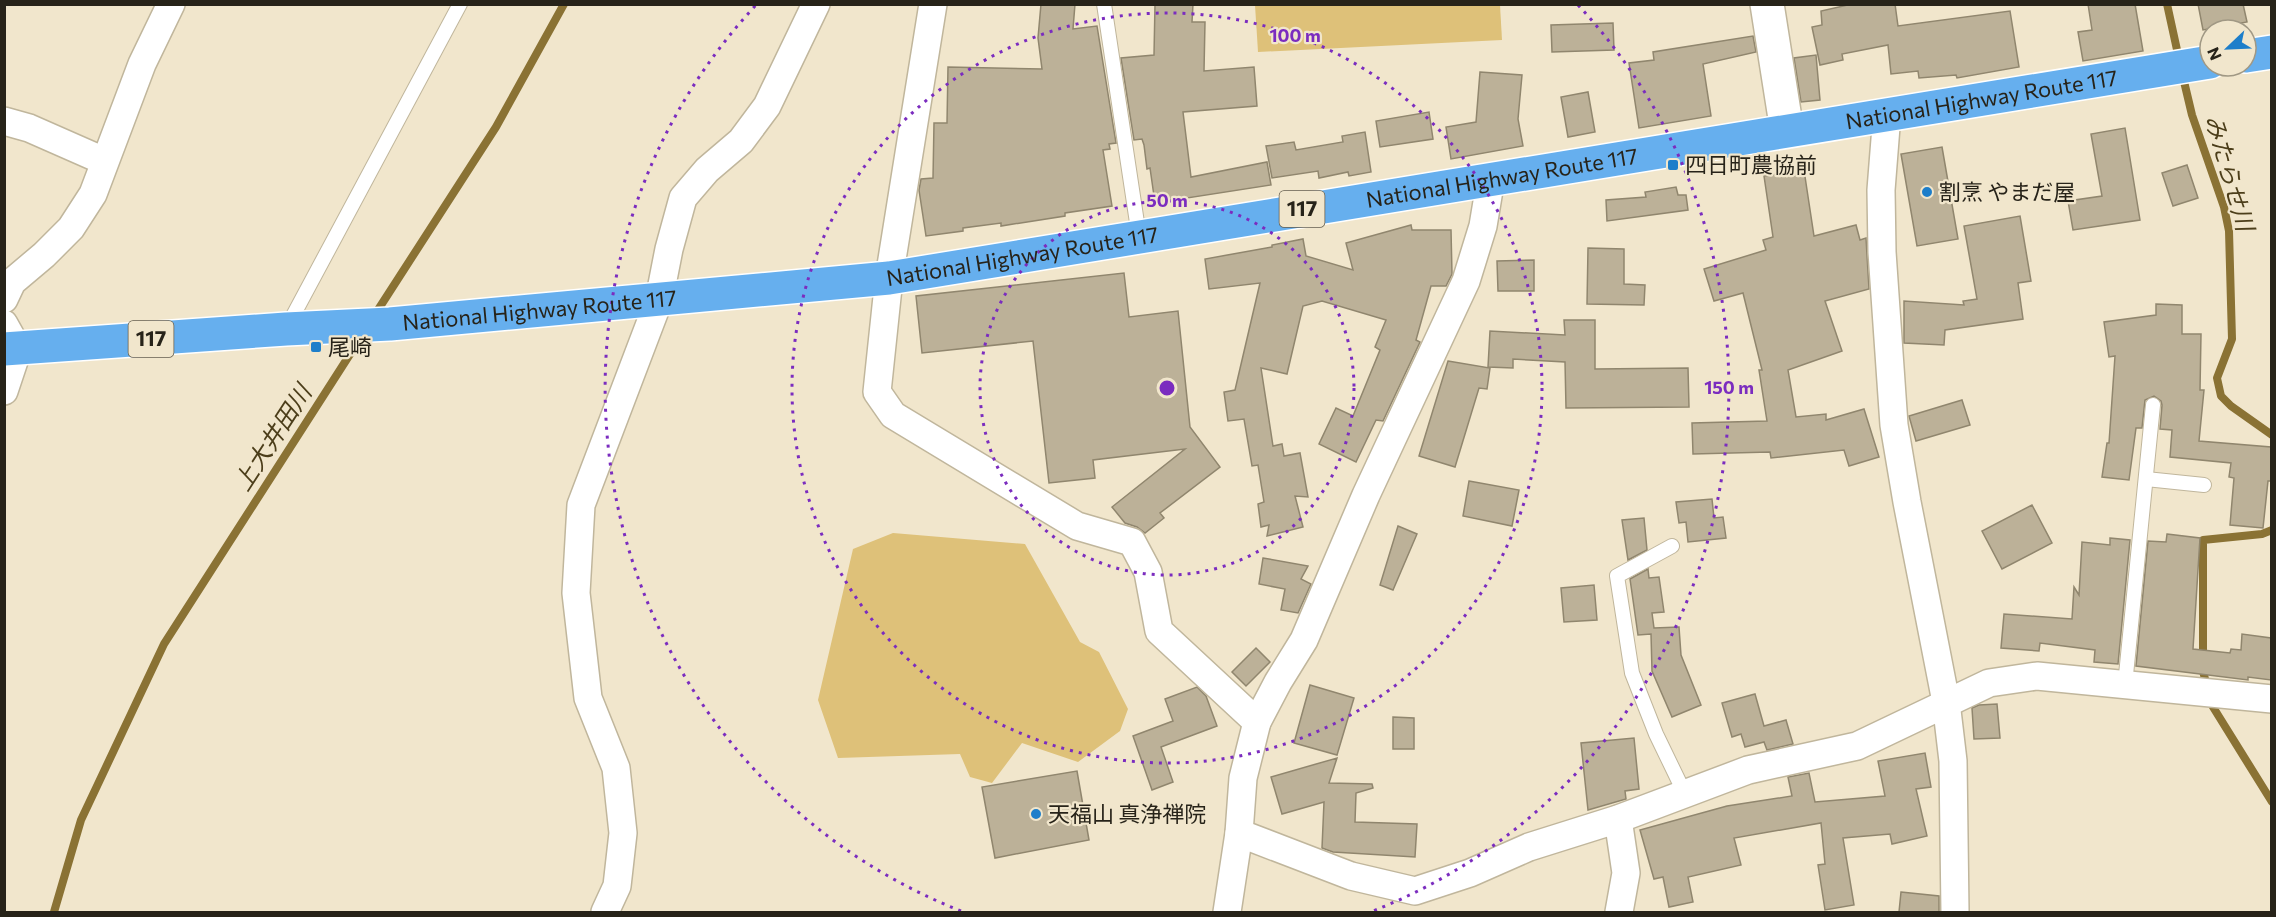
<svg xmlns="http://www.w3.org/2000/svg" width="2276" height="917" font-family="Commissioner,'Noto Sans JP',sans-serif">
<style>
.green{fill:#dec179}
.lines{fill:none;stroke-linecap:round;stroke-linejoin:round}
.stream{stroke:#8a7234;stroke-width:8}
.building{fill:#bcb198;stroke:#90866e;stroke-width:1.5}
.service-casing{stroke:#c0b69c;stroke-width:16}
.minor-casing{stroke:#c0b69c;stroke-width:30}
.tertiary-casing{stroke:#c0b69c;stroke-width:36}
.trunk-casing{stroke:#fff;stroke-width:36}
.service{stroke:#fff;stroke-width:14}
.minor{stroke:#fff;stroke-width:27}
.tertiary{stroke:#fff;stroke-width:33}
.trunk{stroke:#66afee;stroke-width:33}
.ring{fill:none;stroke:#7b2cbf;stroke-width:3;stroke-dasharray:3 6}
.poi-dot{fill:#1d7eca;stroke:#f1e6cc;stroke-width:2}
.labels{text-anchor:middle;stroke-width:4.5;stroke-linejoin:round;paint-order:stroke}
.shield{fill:#f1e6cc;stroke:#645e4f;stroke-width:1.5}
.shield-label{font-size:21px;font-weight:bold;fill:#272319}
.street-label{font-size:22px;fill:#272319;stroke:#f1e6cc}
.poi-label{font-size:22px;fill:#272319;stroke:#f1e6cc;text-anchor:start}
.water-label{font-size:24px;font-style:italic;fill:#4c3e1a;stroke:#f1e6cc}
.centre{fill:#7b2cbf;stroke:#f1e6cc;stroke-width:3}
.ring-label{font-size:18px;text-anchor:middle;font-weight:bold;fill:#7b2cbf;stroke:#f1e6cc;stroke-width:4.5;stroke-linejoin:round;paint-order:stroke}
</style>
<rect width="100%" height="100%" fill="#f1e6cc"/>
<g class="green">
<path d="M1255,5H1500L1502,40L1258,52Z"/>
<path d="M893,533L1025,544L1080,642L1099,652L1128,709L1120,731L1078,762L1022,743L992,783L970,777L960,754L838,758L818,700L853,549Z"/>
</g>
<g class="lines">
<g class="stream">
<path d="M2167,4L2179,59"/>
<path d="M2182,73L2192,115L2224,207L2229,231L2232,339L2217,378L2221,396L2231,406L2272,435"/>
<path d="M374,316L496,127L564,4"/>
<path d="M2207,687L2203,671V540L2262,534L2272,530"/>
<path d="M2211,698L2213,707L2272,802"/>
<path d="M54,912L81,820L164,644L363,334"/>
</g>
</g>
<g class="building">
<path d="M1041,4H1075L1073,29L1097,26L1116,143L1109,144L1110,149L1103,150L1112,206L1065,213V216L1001,226V223L963,228V231L926,236L919,190L921,179L933,178L934,123H947L948,67L1042,69L1038,38Z"/>
<path d="M1155,4H1193L1192,22H1205L1204,71L1254,67L1257,106L1183,112L1191,177L1267,162L1271,185L1155,203L1150,168L1147,169L1144,145L1142,139L1134,140L1121,58L1154,55Z"/>
<path d="M1852,4H1895L1898,26L2010,11L2019,67L1957,78L1956,75L1919,78L1918,71L1891,74L1888,45L1842,54L1843,60L1820,65L1812,27L1822,25L1821,11Z"/>
<path d="M2088,4H2135L2143,51L2083,61L2078,32L2092,30Z"/>
<path d="M2198,4H2243L2247,22L2203,30Z"/>
<path d="M1613,23L1614,50L1552,52L1551,25Z"/>
<path d="M1753,36L1756,52L1703,64L1711,116L1639,128L1629,63L1654,60L1653,52Z"/>
<path d="M1816,55L1820,100L1801,102L1794,58Z"/>
<path d="M1480,72L1522,75L1518,119L1523,146L1451,159L1446,127L1476,122Z"/>
<path d="M1588,92L1595,132L1568,137L1561,97Z"/>
<path d="M1429,112L1433,139L1380,147L1376,121Z"/>
<path d="M2125,128L2140,220L2073,230L2068,201L2102,196L2091,134Z"/>
<path d="M1365,132L1371,172L1349,176L1348,172L1319,178L1318,171L1272,178L1266,146L1294,142L1296,150L1343,142L1342,136Z"/>
<path d="M1942,147L1958,239L1917,246L1901,154Z"/>
<path d="M2187,165L2198,198L2173,206L2162,173Z"/>
<path d="M1804,170L1814,236L1856,225L1860,240L1866,238L1869,289L1825,301L1842,351L1788,370L1796,417L1826,414V420L1864,409L1879,457L1849,466L1844,450L1771,458L1770,452L1693,454L1692,423L1767,421L1759,370H1762L1743,293L1714,301L1704,269L1766,250L1763,240L1773,237L1764,176Z"/>
<path d="M1676,187L1678,195H1686L1688,210L1607,221L1606,200L1646,197L1645,192Z"/>
<path d="M2020,216L2031,281L2018,283L2023,319L1945,330L1944,345L1904,343V301L1964,305L1963,301L1977,299L1964,226Z"/>
<path d="M1411,225L1412,230H1451L1452,274L1446,286H1431L1416,340L1420,342L1383,421L1376,420L1356,462L1319,444L1336,408L1353,416L1380,350L1375,347L1386,320L1322,301L1303,306L1287,374L1261,368L1273,446L1282,444L1284,456L1300,453L1308,497L1295,496L1303,527L1267,536L1269,525L1261,527L1258,504L1264,502L1258,465L1252,466L1244,419L1228,421L1224,392L1235,390L1260,283L1209,289L1205,259L1272,247V245L1303,239L1306,256L1353,270L1346,243Z"/>
<path d="M1588,248L1624,249V284L1645,285L1644,305L1587,304Z"/>
<path d="M1534,260V291H1498L1497,261Z"/>
<path d="M1124,273L1129,317L1178,311L1190,427L1220,467L1160,513L1164,518L1145,533L1137,527L1125,523L1112,507L1185,449L1093,460L1095,478L1049,483L1033,341L922,353L916,296Z"/>
<path d="M2156,304L2182,305V334H2201L2200,390H2204L2199,441L2271,447V481H2268L2263,528L2230,525L2234,478L2229,477L2231,463L2170,457L2172,430L2160,429L2162,405L2161,401L2154,396L2145,400L2142,428H2136L2129,480L2102,477L2107,443H2109L2115,356L2109,357L2104,322L2156,315Z"/>
<path d="M1564,320H1595V369L1688,368L1689,407L1566,408L1565,362L1513,359V368L1488,367L1490,331L1565,335Z"/>
<path d="M1448,361L1490,368L1487,389L1479,388L1455,467L1419,456Z"/>
<path d="M1962,400L1970,425L1916,441L1909,416Z"/>
<path d="M1469,481L1519,490L1512,526L1463,516Z"/>
<path d="M1712,499L1714,518L1723,517L1726,538L1688,542L1686,522L1679,523L1676,502Z"/>
<path d="M2032,505L2052,543L2002,569L1982,531Z"/>
<path d="M1644,518L1647,550L1628,560L1622,520Z"/>
<path d="M1398,526L1417,534L1393,590L1380,585Z"/>
<path d="M2167,534L2200,538L2193,649L2230,653L2231,649L2241,650L2242,634L2271,638V680L2248,677V680L2136,666L2148,541L2166,542Z"/>
<path d="M2110,538L2130,540L2118,664L2094,662L2095,650L2040,643L2039,651L2001,648L2004,614L2072,619L2074,587L2079,595L2082,542L2110,545Z"/>
<path d="M1263,558L1308,566L1301,579L1311,584L1298,613L1281,610L1285,589L1259,584Z"/>
<path d="M1648,569L1649,578L1659,577L1664,612L1652,613L1654,628L1679,627L1681,655L1701,705L1672,717L1652,671L1651,634L1638,635L1630,579Z"/>
<path d="M1594,585L1597,620L1564,622L1561,588Z"/>
<path d="M1256,648L1270,662L1246,686L1232,672Z"/>
<path d="M1310,685L1354,698L1337,755L1294,743Z"/>
<path d="M1197,687L1206,696L1217,726L1161,747L1173,782L1152,790L1133,736L1173,721L1165,699Z"/>
<path d="M1755,694L1764,726L1786,720L1793,744L1767,750L1764,742L1745,747L1741,734L1732,737L1722,703Z"/>
<path d="M1997,704L2000,738L1974,739L1972,708L1979,705Z"/>
<path d="M1393,717L1414,718V749H1393Z"/>
<path d="M1634,738L1639,789L1625,791L1626,799L1588,810L1581,743Z"/>
<path d="M1925,753L1931,787L1916,789L1927,836L1892,844L1890,834L1843,838L1854,905L1825,910L1818,865L1825,864L1821,823L1734,838L1741,865L1688,877L1693,902L1669,907L1663,877L1654,879L1640,830L1727,806L1792,796L1788,777L1809,773L1815,802L1885,796L1878,761Z"/>
<path d="M1337,758L1329,783L1372,784L1373,788L1356,793L1355,822L1417,824L1415,857L1333,852L1322,848L1324,802L1282,814L1271,777Z"/>
<path d="M1077,771L1089,840L995,858L982,787Z"/>
<path d="M1901,892L1939,896V912H1899Z"/>
</g>
<g class="lines">
<defs>
<g id="service">
<path d="M1104,4L1139,236"/>
<path d="M287,327L460,4"/>
<path d="M2146,479L2204,485"/>
<path d="M1672,546L1617,576L1632,673L1656,734L1685,794"/>
<path d="M2125,685L2153,405"/>
</g>
<g id="minor">
<path d="M933,4L889,278L877,392L893,415L1077,526L1132,542L1148,572L1159,631L1257,722"/>
<path d="M1887,114L1881,190L1882,252L1894,425L1907,502L1946,702L1953,761L1955,912"/>
<path d="M4,121L29,128L104,161"/>
<path d="M4,299L12,282L44,255L71,228L93,194L142,64L171,4"/>
<path d="M4,324L18,349L4,391"/>
<path d="M1618,819L1626,873L1619,912"/>
<path d="M1239,833L1351,876L1415,891L1470,873L1529,847L1618,819L1748,770L1857,746L1989,683L2037,676L2272,699"/>
<path d="M605,912L617,886L623,833L616,768L588,698L576,593L581,505L659,300L669,249L683,198L707,170L741,141L767,106L816,4"/>
<path d="M1227,912L1239,833L1243,778L1257,722L1278,682L1304,640L1366,495L1466,281L1483,226L1491,178"/>
</g>
<path id="tertiary" d="M1767,4L1787,131"/>
<g id="trunk">
<path d="M2246,56L2272,52"/>
<path id="s1" d="M4,349L286,329L390,324L889,278L2210,62"/>
</g>
</defs>
<use href="#service" class="service-casing"/>
<use href="#minor" class="minor-casing"/>
<use href="#tertiary" class="tertiary-casing"/>
<use href="#trunk" class="trunk-casing"/>
<use href="#service" class="service"/>
<use href="#minor" class="minor"/>
<use href="#tertiary" class="tertiary"/>
<use href="#trunk" class="trunk"/>
</g>
<g class="ring">
<circle cx="1167" cy="388" r="187"/>
<circle cx="1167" cy="388" r="375"/>
<path d="M961 911A562 562 0 0 1 756 5M1578 5A562 562 0 0 1 1373 911"/>
</g>
<g class="poi-dot">
<rect x="1667" y="159" width="12" height="12" rx="3"/>
<circle cx="1927" cy="192" r="6"/>
<rect x="310" y="341" width="12" height="12" rx="3"/>
<circle cx="1036" cy="814" r="6"/>
</g>
<g class="labels">
<g class="shield">
<rect x="1279.5" y="191" width="45" height="36" rx="4.5"/>
<rect x="128.5" y="321" width="45" height="36" rx="4.5"/>
</g>
<g class="shield-label">
<text x="1302" y="216">117</text>
<text x="151" y="346">117</text>
</g>
<g class="street-label">
<text dy="8" stroke="none"><textPath href="#s1" startOffset="1995">National Highway Route 117</textPath></text>
<text dy="8" stroke="none"><textPath href="#s1" startOffset="1509">National Highway Route 117</textPath></text>
<text dy="8" stroke="none"><textPath href="#s1" startOffset="1023">National Highway Route 117</textPath></text>
<text dy="8" stroke="none"><textPath href="#s1" startOffset="537">National Highway Route 117</textPath></text>
</g>
<g class="poi-label">
<text x="1685" y="173">四日町農協前</text>
<text x="1939" y="200">割烹 やまだ屋</text>
<text x="328" y="355">尾崎</text>
<text x="1048" y="822">天福山 真浄禅院</text>
</g>
<g class="water-label">
<text transform="translate(2229 173) rotate(74)" y="8">みたらせ川</text>
<text transform="translate(273 438) rotate(-57)" y="8">上大井田川</text>
</g>
</g>
<circle cx="1167" cy="388" r="9" class="centre"/>
<g class="ring-label">
<text x="1295" y="42">100 m</text>
<text x="1167" y="207">50 m</text>
<text x="1729" y="394">150 m</text>
</g>
<rect width="2276" height="917" fill="none" stroke="#272319" stroke-width="12"/>
<g transform="translate(2228 48) rotate(247)"><circle r="28" fill="#f1e6cc" stroke="#a09884" stroke-width="1.5"/>
<path d="M0-4.5L10 22L0 15L-10 22Z" fill="#1d7eca"/>
<text y="-9" font-size="16" font-weight="bold" text-anchor="middle" fill="#272319">N</text>
</g>
</svg>
